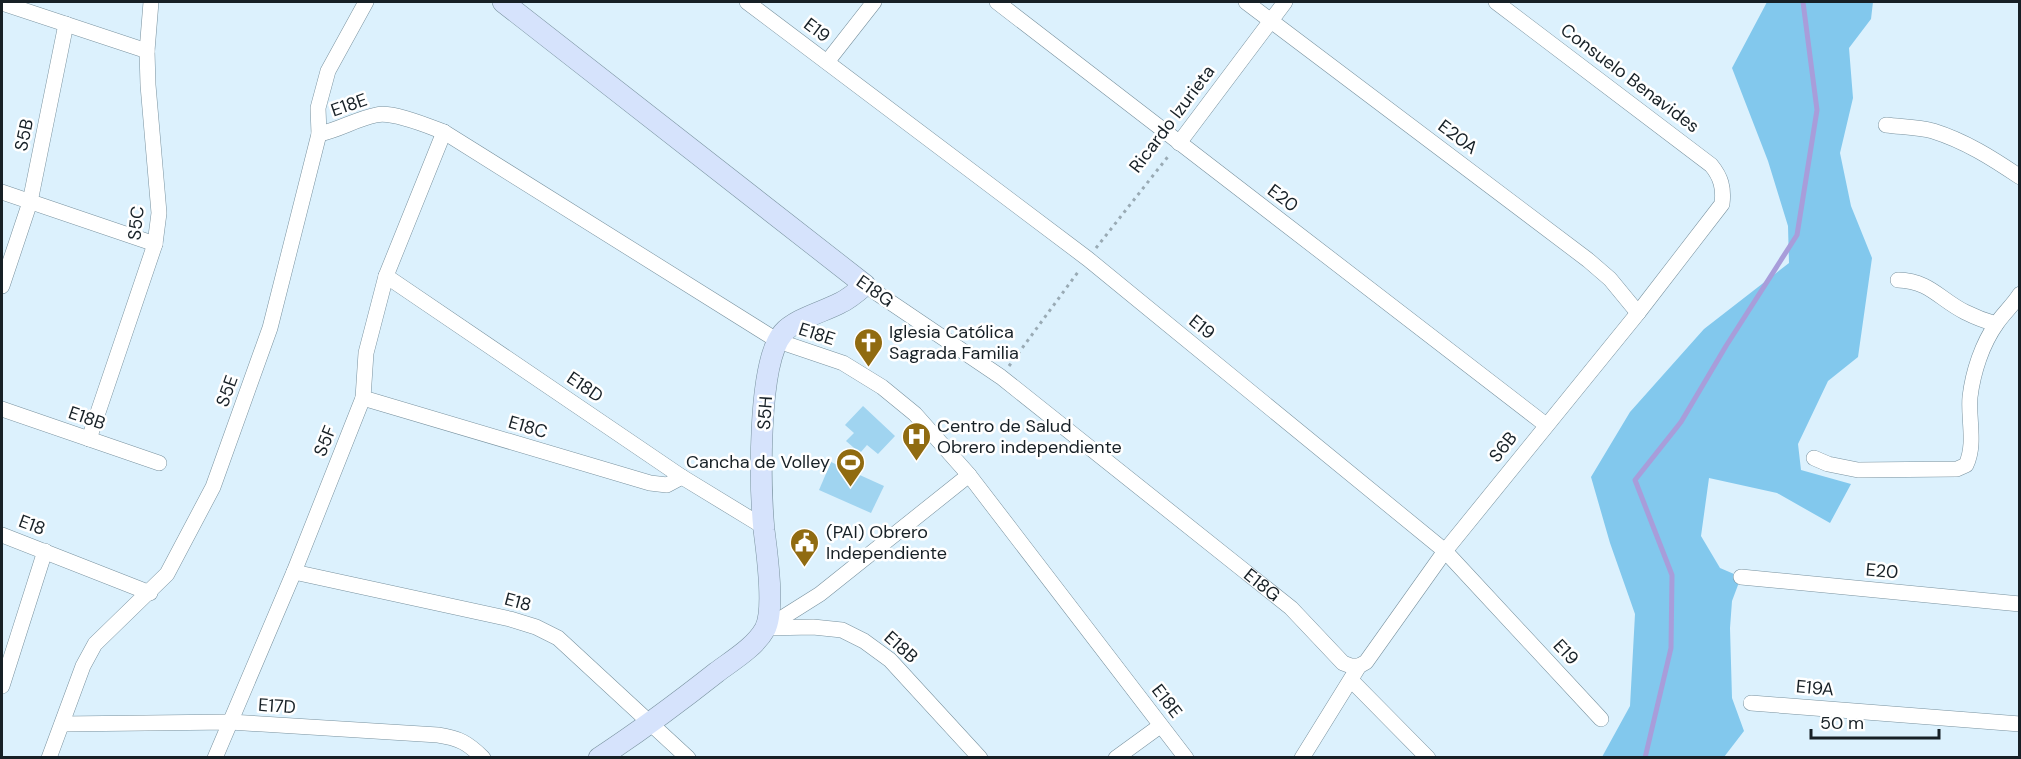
<svg xmlns="http://www.w3.org/2000/svg" width="2021" height="759" font-family="'DM Sans',sans-serif">
<style>
.green{fill:#a0d4f0}
.forest{fill:#82c8ed}
.lines{fill:none;stroke-linecap:round;stroke-linejoin:round}
.stream{stroke:#a89dda;stroke-width:5}
.street-casing{stroke:#79929f;stroke-width:16}
.secondary-casing{stroke:#79929f;stroke-width:22}
.path{stroke:#99aab4;stroke-width:3;stroke-dasharray:3 4.5;stroke-linecap:butt}
.street{stroke:#fff;stroke-width:15}
.secondary{stroke:#d6e3fc;stroke-width:21}
.labels{text-anchor:middle;stroke-width:5;stroke-linejoin:round;paint-order:stroke}
.street-label{font-size:18px;fill:#172026;stroke:#fff}
.poi-label{font-size:18px;fill:#172026;stroke:#fff;text-anchor:start}
</style>
<rect width="100%" height="100%" fill="#dcf1fd"/>
<g class="green">
<path d="M863,406L895,436L878,454L867,445L860,453L846,441L854,433L845,425Z"/>
<path d="M831,462L884,486L871,513L819,490Z"/>
</g>
<path class="forest" d="M1767,2H1873L1871,19L1849,48L1853,98L1840,153L1851,206L1872,258L1858,357L1828,381L1798,444L1801,470L1851,484L1830,523L1777,493L1709,478L1701,536L1720,568L1741,577L1732,601L1730,628L1732,698L1744,731L1724,757H1602L1630,706L1635,614L1610,543L1591,477L1630,412L1704,329L1789,263L1788,226L1768,161L1732,68Z"/>
<g class="lines">
<path class="stream" d="M1645,758L1671,648L1672,575L1635,480L1681,422L1726,346L1797,235L1817,110L1803,2"/>
<defs>
<g id="street">
<path d="M747,2L1088,259L1445,551L1601,719"/>
<path d="M997,2L1546,425"/>
<path d="M1246,2L1588,260L1610,279L1638,313"/>
<path d="M2,3L147,51"/>
<path d="M827,62L874,2"/>
<path d="M1886,125C1902,127 1918,127 1933,131C1965,141 1992,158 2020,177"/>
<path d="M319,134C339,130 356,119 376,115C393,111 428,126 444,132L778,341L843,363L882,387L915,414L969,475L1186,758"/>
<path d="M1179,143L1285,2"/>
<path d="M2,192L155,244"/>
<path d="M386,276L682,477L764,527"/>
<path d="M1898,280C1930,281 1939,299 1965,312C1975,317 1985,321 1996,324"/>
<path id="s1" d="M865,285L1001,377L1291,608L1343,663L1351,666H1359"/>
<path d="M2,286L30,202L66,24"/>
<path d="M363,398L650,483L667,485L682,477"/>
<path d="M2,409L159,463"/>
<path d="M89,439L155,244L159,213L148,85L147,51L151,2"/>
<path d="M1814,458L1828,464L1858,470L1957,469L1966,465C1976,444 1968,419 1970,397C1973,372 1982,344 1997,323C2004,313 2013,305 2020,294"/>
<path d="M2,535L150,593"/>
<path d="M294,572L510,619L536,627L558,638L688,758"/>
<path d="M1741,577L2020,604"/>
<path d="M765,628L813,627L842,630L864,641L890,660L980,758"/>
<path d="M766,628L820,594L969,475"/>
<path d="M1351,680L1428,758"/>
<path d="M2,686L45,551"/>
<path d="M1751,703L2020,724"/>
<path d="M62,724L230,722L438,735C459,738 468,743 483,758"/>
<path d="M49,758L83,666L95,644L167,574L213,487L270,328L319,134L318,108L328,71L366,2"/>
<path d="M215,758L294,572L363,398L366,353L386,276L444,132"/>
<path d="M1116,758L1160,726"/>
<path d="M1302,758L1359,666L1366,662L1445,551L1638,313L1722,204C1724,188 1721,177 1711,165L1496,2"/>
</g>
<path id="secondary" d="M503,2L865,285C857,292 849,299 840,303C823,312 795,319 783,333C757,363 760,489 764,530C767,553 775,610 765,629C755,647 733,660 717,672C679,702 640,731 599,758"/>
</defs>
<use href="#street" class="street-casing"/>
<use href="#secondary" class="secondary-casing"/>
<g class="path">
<path d="M1096,248L1170,154"/>
<path d="M1009,366L1078,272"/>
</g>
<use href="#street" class="street"/>
<use href="#secondary" class="secondary"/>
</g>
<defs>
<symbol id="church-pin" viewBox="-11 -11 22 30"><path d="M0 17L-7.5 6A9.5 9.5 0 1 1 7.5 6Z" fill="#906b11" stroke="#fff"/><path d="M-1.2-6h2.4v3.5h3.3v2.4h-3.3V6h-2.4V-.1h-3.3v-2.4h3.3Z" fill="#fff"/></symbol>
<symbol id="hospital-pin" viewBox="-11 -11 22 30"><path d="M0 17L-7.5 6A9.5 9.5 0 1 1 7.5 6Z" fill="#906b11" stroke="#fff"/><path d="M-5-5h3v3.5h4V-5h3V5h-3V1.5h-4V5h-3Z" fill="#fff"/></symbol>
<symbol id="stadium-pin" viewBox="-11 -11 22 30"><path d="M0 17L-7.5 6A9.5 9.5 0 1 1 7.5 6Z" fill="#906b11" stroke="#fff"/><path d="M0-5a6.5 5 0 1 0 0 10a6.5 5 0 1 0 0-10ZM-3.5-1.8h7v3.6h-7Z" fill="#fff"/></symbol>
<symbol id="civic-pin" viewBox="-11 -11 22 30"><path d="M0 17L-7.5 6A9.5 9.5 0 1 1 7.5 6Z" fill="#906b11" stroke="#fff"/><path d="M-.6-6.5H3V-4.5H.6V-3L4-1V1h2V6H-6V1h2V-1L-.6-3ZM-1.2 2.5V6h2.4V2.5Z" fill="#fff"/></symbol>
</defs>
<g fill-rule="evenodd">
<use href="#church-pin" x="852" y="326" width="33" height="45"/>
<use href="#hospital-pin" x="900" y="420" width="33" height="45"/>
<use href="#stadium-pin" x="834" y="446" width="33" height="45"/>
<use href="#civic-pin" x="788" y="526" width="33" height="45"/>
</g>
<g class="labels">
<g class="street-label">
<text transform="translate(817 30) rotate(37)" y="6">E19</text>
<text transform="translate(1630 78) rotate(37)" y="6">Consuelo Benavides</text>
<text transform="translate(349 105) rotate(-19)" y="6">E18E</text>
<text transform="translate(1172 119) rotate(-53)" y="6">Ricardo Izurieta</text>
<text transform="translate(24 135) rotate(-78)" y="6">S5B</text>
<text transform="translate(1458 137) rotate(37)" y="6">E20A</text>
<text transform="translate(1283 198) rotate(37)" y="6">E20</text>
<text transform="translate(136 223) rotate(-84)" y="6">S5C</text>
<text transform="translate(875 291) rotate(35)" y="6">E18G</text>
<text transform="translate(1202 327) rotate(39)" y="6">E19</text>
<text transform="translate(817 334) rotate(18)" y="6">E18E</text>
<text transform="translate(585 387) rotate(34)" y="6">E18D</text>
<text transform="translate(227 391) rotate(-70)" y="6">S5E</text>
<text transform="translate(765 413) rotate(-86)" y="6">S5H</text>
<text transform="translate(87 418) rotate(19)" y="6">E18B</text>
<text transform="translate(528 427) rotate(16)" y="6">E18C</text>
<text transform="translate(325 441) rotate(-68)" y="6">S5F</text>
<text transform="translate(1503 447) rotate(-51)" y="6">S6B</text>
<text transform="translate(32 525) rotate(20)" y="6">E18</text>
<text transform="translate(1882 571) rotate(5)" y="6">E20</text>
<text dy="6" stroke="none"><textPath href="#s1" startOffset="498">E18G</textPath></text>
<text transform="translate(518 602) rotate(15)" y="6">E18</text>
<text transform="translate(901 647) rotate(42)" y="6">E18B</text>
<text transform="translate(1566 652) rotate(47)" y="6">E19</text>
<text transform="translate(1815 688) rotate(5)" y="6">E19A</text>
<text transform="translate(1167 701) rotate(52)" y="6">E18E</text>
<text transform="translate(277 706) rotate(4)" y="6">E17D</text>
</g>
<g class="poi-label">
<text x="889" y="338">Iglesia Católica<tspan x="889" dy="21">Sagrada Familia</tspan></text>
<text x="937" y="432">Centro de Salud<tspan x="937" dy="21">Obrero independiente</tspan></text>
<text x="830" y="468" text-anchor="end">Cancha de Volley</text>
<text x="826" y="538">(PAI) Obrero<tspan x="826" dy="21">Independiente</tspan></text>
</g>
</g>
<rect width="2021" height="759" fill="none" stroke="#172026" stroke-width="6"/>
<path d="M1811 729v9h128v-9" fill="none" stroke="#172026" stroke-width="3"/>
<text x="1820" y="729" font-size="18" fill="#172026" stroke="#ffffff" stroke-width="4.5" paint-order="stroke">50 m</text>
</svg>
